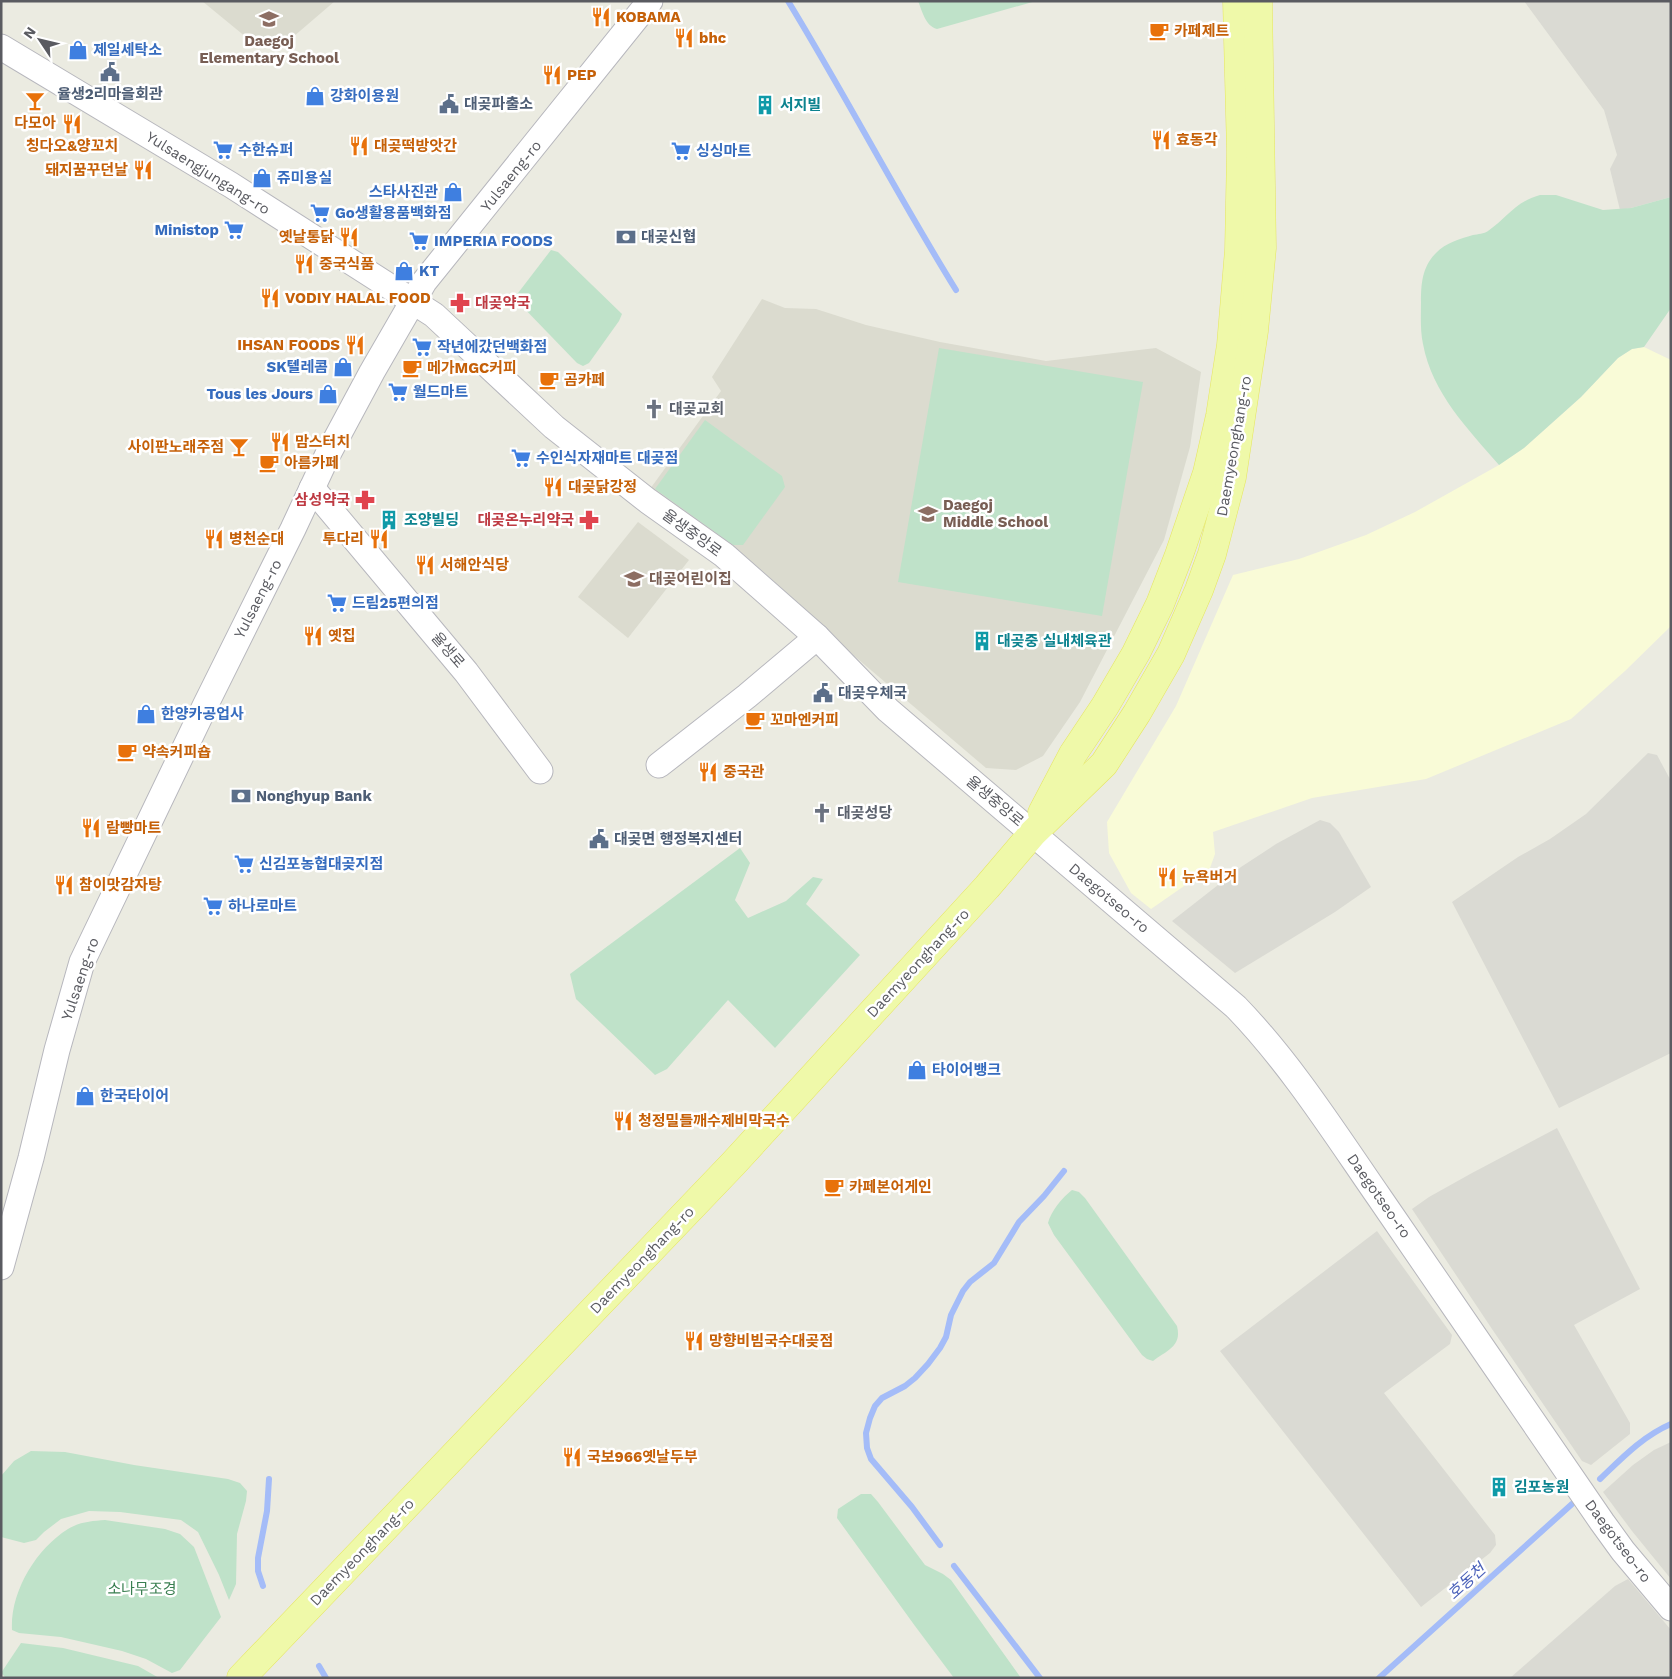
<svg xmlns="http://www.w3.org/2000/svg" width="1672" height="1679" font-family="'Work Sans','Noto Sans KR',sans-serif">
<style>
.commercial{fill:#f9fbd7}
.industrial{fill:#dadad3}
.education{fill:#dbdbcf}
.green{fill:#bfe2c9}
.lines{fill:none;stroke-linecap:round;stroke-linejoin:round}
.stream{stroke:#a4bcf8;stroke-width:6}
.minor-casing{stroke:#b7b7bd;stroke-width:27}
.major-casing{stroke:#e6e65f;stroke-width:29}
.minor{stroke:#fff;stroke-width:25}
.major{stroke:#eff9a9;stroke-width:28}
.labels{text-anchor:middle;stroke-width:5;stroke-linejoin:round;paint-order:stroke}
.food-label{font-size:15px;font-weight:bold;fill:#c56008;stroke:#fff;text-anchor:start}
.education-label{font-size:15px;font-weight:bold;fill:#785e54;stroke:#fff;text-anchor:start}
.shop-label{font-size:15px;font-weight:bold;fill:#366cbe;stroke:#fff;text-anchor:start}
.service-label{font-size:15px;font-weight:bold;fill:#4e5e75;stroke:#fff;text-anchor:start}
.culture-label{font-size:15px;font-weight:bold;fill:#0d838f;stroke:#fff;text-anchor:start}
.street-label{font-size:15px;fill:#5a5b61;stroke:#fff}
.health-label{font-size:15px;font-weight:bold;fill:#be3a42;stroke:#fff;text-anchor:end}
.worship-label{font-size:15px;font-weight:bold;fill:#5b616d;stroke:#fff;text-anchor:start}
.park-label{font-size:15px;fill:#3a7f51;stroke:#fff}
.water-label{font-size:16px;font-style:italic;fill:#4960b9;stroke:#fff}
</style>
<rect width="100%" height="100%" fill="#ebebe1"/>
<path class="commercial" d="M1644,347L1671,360V626L1625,671L1571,719L1426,779L1312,798L1213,832L1215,854L1210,868L1151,909L1131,893L1109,853L1107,822L1176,706L1233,575L1299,559L1366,535L1415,512L1499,465L1524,448L1581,397L1618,358L1632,349Z"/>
<g class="industrial">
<path d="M1524,1H1671V197L1631,208L1620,210L1610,169L1617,155L1604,110Z"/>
<path d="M1648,753L1657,755L1671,781V1053L1559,1108L1452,902L1518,857L1550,839L1586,814Z"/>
<path d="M1320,820L1330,823L1339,832L1371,887L1335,912L1235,973L1172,921L1241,867L1276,844Z"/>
<path d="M1557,1128L1640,1289L1574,1325L1630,1423V1434L1591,1465L1582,1461L1492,1329L1412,1209L1429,1197L1472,1173Z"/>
<path d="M1377,1231L1452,1335L1450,1344L1384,1393L1495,1535L1496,1545L1490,1553L1421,1607L1220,1351Z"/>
<path d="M1671,1442V1579L1632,1531L1603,1492L1633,1465L1654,1450Z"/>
<path d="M1628,1579L1671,1630V1678H1510L1615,1586Z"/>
</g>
<g class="education">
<path d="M202,1H335L293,37L252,42Z"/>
<path d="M762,299L785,308L816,309L866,325L940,342L1046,361L1156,348L1201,372L1190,447L1164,540L1080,702L1043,756L1016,770L986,768L805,614L650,489L721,391L712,377Z"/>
<path d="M638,522L689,560L628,638L578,597Z"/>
</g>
<g class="green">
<path d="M918,1H1036L937,29C925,25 923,13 918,1Z"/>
<path d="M1540,195H1556L1603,210L1631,208L1671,197V308L1644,347L1632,349L1618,358L1581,397L1524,448L1499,465C1468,429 1432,393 1423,344C1420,330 1421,316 1421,302C1421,284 1422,267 1436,253C1445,243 1460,239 1473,235C1478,234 1484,234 1488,231C1508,217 1515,202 1540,195Z"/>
<path d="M551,250L558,252L622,314L619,321L589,363L583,366L577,363L520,304L515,297Z"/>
<path d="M939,348L1143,382L1102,616L898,582Z"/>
<path d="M705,420L782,476L785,487L743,545H733L655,489Z"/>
<path d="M740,848L750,863L735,900L748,918L786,901L813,877L823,879L806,904L860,955L775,1048L728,1000L667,1069L655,1075L576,999L570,974Z"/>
<path d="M1072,1190L1079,1192L1085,1198L1177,1326C1182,1346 1168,1350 1153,1361L1147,1359L1142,1355L1054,1235L1048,1223C1051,1211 1062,1198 1072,1190Z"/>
<path d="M31,1451L65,1452L134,1465L228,1479L240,1483L247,1491L246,1501L237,1534L236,1584L229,1600L219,1575L198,1532L181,1520L120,1512L89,1511L61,1519L44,1532L36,1540L24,1543L1,1537V1476L14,1461Z"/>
<path d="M861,1494H871L878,1502L925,1565L943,1574L951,1580L1021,1678H954L915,1626L837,1518L838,1509Z"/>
<path d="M105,1520L165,1529L180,1534L194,1547L221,1617L180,1670L172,1673L146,1659L122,1651L61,1637L19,1633L12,1630C10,1592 36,1549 68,1529C79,1522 92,1521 105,1520Z"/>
<path d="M21,1643L63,1648L138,1666L159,1678H6L1,1673Z"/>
</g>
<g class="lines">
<g class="stream">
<path d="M788,1C846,96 897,195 956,290"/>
<path d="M1600,1479C1622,1458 1643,1436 1671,1424"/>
<path d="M940,1545L912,1507L871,1459L867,1448L866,1433L870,1418L875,1406L882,1398L905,1386L915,1378L928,1364L940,1348L946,1337L951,1315L963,1291L970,1282L994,1263L1019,1222L1044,1196L1064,1171"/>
<path d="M954,1566L1040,1678"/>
<path d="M263,1586L258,1571V1558L267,1511L269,1479"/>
<path d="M319,1666L326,1678"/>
<path d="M1379,1678L1572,1504"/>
</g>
<defs>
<g id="minor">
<path d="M1,47L231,185L434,315L554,427L648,501L724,555L817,637L888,710L1236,1007C1291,1064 1334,1132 1379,1197C1454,1305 1527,1414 1602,1522L1623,1551L1671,1608"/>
<path d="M312,488L466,672L540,771"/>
<path d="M659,765L747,696L817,637"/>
<path d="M1,1267L31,1158L57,1050L82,962L205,706L293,529L328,454L372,372L424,282L650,1"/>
</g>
<g id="major">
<path d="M1042,813L1073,754L1105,706L1136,653L1160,604L1179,555L1207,473L1220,416L1231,345L1239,250L1241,152L1237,1"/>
<path d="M241,1678L733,1164L987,887L1033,833L1104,764L1137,713L1171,654L1199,590L1212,554L1232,477L1254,331L1262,248L1258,1"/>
</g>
</defs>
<use href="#minor" class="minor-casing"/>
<use href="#major" class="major-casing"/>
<use href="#minor" class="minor"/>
<use href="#major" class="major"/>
</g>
<defs>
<symbol id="restaurant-bare" viewBox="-9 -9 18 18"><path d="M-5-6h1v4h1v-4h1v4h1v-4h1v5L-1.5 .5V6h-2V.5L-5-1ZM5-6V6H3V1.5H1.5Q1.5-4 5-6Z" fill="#e8710a" stroke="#fff" stroke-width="2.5" paint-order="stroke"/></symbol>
<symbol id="school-bare" viewBox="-9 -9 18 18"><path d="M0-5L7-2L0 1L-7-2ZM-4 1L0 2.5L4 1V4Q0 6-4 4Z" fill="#8d6e63" stroke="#fff" stroke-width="2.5" paint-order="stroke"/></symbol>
<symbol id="cafe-bare" viewBox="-9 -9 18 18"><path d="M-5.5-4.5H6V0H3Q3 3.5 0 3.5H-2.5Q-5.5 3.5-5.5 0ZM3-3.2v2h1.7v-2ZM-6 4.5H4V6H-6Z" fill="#e8710a" stroke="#fff" stroke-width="2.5" paint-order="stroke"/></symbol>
<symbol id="shop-bare" viewBox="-9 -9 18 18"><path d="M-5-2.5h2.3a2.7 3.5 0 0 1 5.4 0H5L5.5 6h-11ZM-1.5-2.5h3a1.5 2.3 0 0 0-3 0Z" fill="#3f7fe0" stroke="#fff" stroke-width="2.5" paint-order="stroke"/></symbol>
<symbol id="civic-bare" viewBox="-9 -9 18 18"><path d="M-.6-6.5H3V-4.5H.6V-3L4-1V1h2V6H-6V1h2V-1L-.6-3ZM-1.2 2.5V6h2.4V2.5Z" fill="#5c6f8a" stroke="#fff" stroke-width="2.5" paint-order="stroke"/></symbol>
<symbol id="bar-bare" viewBox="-9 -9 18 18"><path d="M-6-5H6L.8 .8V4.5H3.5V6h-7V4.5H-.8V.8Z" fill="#e8710a" stroke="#fff" stroke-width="2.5" paint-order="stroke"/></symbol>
<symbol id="building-bare" viewBox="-9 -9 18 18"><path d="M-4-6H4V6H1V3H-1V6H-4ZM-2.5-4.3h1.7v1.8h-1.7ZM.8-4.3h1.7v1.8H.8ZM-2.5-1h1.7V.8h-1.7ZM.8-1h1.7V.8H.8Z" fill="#0f9aa8" stroke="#fff" stroke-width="2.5" paint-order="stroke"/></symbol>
<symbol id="supermarket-bare" viewBox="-9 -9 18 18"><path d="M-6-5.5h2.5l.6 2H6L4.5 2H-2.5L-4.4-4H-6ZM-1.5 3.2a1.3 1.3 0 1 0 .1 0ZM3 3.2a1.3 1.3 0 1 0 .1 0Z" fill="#3f7fe0" stroke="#fff" stroke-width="2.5" paint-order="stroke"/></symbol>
<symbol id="bank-bare" viewBox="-9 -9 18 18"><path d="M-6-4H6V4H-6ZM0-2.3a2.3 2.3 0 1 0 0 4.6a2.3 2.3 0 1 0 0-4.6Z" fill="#5c6f8a" stroke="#fff" stroke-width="2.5" paint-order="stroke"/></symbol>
<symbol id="pharmacy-bare" viewBox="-9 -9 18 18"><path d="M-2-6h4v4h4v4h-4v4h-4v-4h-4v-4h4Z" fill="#e0444e" stroke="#fff" stroke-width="2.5" paint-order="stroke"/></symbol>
<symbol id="church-bare" viewBox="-9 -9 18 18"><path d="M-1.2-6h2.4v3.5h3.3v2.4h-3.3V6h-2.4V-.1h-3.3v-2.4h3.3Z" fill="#6b7280" stroke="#fff" stroke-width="2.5" paint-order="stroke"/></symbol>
</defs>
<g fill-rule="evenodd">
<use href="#restaurant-bare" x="587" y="3" width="28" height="28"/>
<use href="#school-bare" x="255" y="5" width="28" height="28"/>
<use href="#cafe-bare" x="1145" y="17" width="28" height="28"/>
<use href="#restaurant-bare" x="670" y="24" width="28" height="28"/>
<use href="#shop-bare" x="64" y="36" width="28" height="28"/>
<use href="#civic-bare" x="96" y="58" width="28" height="28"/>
<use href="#restaurant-bare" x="538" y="61" width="28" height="28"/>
<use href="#shop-bare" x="301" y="82" width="28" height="28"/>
<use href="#bar-bare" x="21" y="87" width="28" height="28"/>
<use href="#civic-bare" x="435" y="90" width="28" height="28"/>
<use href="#building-bare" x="751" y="91" width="28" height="28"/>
<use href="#restaurant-bare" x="58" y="110" width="28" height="28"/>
<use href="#restaurant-bare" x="1147" y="126" width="28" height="28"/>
<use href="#restaurant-bare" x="345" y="132" width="28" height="28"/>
<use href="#supermarket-bare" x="209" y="136" width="28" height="28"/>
<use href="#supermarket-bare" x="667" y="137" width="28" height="28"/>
<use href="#restaurant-bare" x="129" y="156" width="28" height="28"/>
<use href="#shop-bare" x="248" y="164" width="28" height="28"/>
<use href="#shop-bare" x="439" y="178" width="28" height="28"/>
<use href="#supermarket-bare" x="306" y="199" width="28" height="28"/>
<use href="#supermarket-bare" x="220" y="216" width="28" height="28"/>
<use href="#restaurant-bare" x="335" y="223" width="28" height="28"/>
<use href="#bank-bare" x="612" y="223" width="28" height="28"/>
<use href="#supermarket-bare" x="405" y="227" width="28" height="28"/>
<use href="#restaurant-bare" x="290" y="250" width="28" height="28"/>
<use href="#shop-bare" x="390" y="257" width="28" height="28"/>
<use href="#restaurant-bare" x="256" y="284" width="28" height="28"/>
<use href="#pharmacy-bare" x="446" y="289" width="28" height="28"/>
<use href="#restaurant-bare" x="341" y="331" width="28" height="28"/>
<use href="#supermarket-bare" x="408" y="333" width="28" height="28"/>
<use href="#shop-bare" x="329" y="353" width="28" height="28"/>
<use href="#cafe-bare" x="398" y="354" width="28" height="28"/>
<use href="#cafe-bare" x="535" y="366" width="28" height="28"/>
<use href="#supermarket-bare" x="384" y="378" width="28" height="28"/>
<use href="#shop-bare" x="314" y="380" width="28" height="28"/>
<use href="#church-bare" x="640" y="395" width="28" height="28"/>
<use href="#restaurant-bare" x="266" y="428" width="28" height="28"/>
<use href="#bar-bare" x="225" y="433" width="28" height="28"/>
<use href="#supermarket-bare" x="507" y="444" width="28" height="28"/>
<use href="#cafe-bare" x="255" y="449" width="28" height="28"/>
<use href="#restaurant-bare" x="539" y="473" width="28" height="28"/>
<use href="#pharmacy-bare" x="351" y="486" width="28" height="28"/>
<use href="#school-bare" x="914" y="500" width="28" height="28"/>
<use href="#building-bare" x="375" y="506" width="28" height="28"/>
<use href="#pharmacy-bare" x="575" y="506" width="28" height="28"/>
<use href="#restaurant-bare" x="200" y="525" width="28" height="28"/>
<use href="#restaurant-bare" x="365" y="525" width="28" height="28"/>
<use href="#restaurant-bare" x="411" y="551" width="28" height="28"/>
<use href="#school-bare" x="620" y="565" width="28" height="28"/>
<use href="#supermarket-bare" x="323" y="589" width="28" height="28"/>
<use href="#restaurant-bare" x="299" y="622" width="28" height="28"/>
<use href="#building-bare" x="968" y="627" width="28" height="28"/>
<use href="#civic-bare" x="809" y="679" width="28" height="28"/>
<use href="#shop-bare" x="132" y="700" width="28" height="28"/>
<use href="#cafe-bare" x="741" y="706" width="28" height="28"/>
<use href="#cafe-bare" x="113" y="738" width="28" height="28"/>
<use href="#restaurant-bare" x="694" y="758" width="28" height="28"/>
<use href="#bank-bare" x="227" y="782" width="28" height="28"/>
<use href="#church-bare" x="808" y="799" width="28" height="28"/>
<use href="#restaurant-bare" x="77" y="814" width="28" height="28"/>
<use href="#civic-bare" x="585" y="825" width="28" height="28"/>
<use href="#supermarket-bare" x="230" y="850" width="28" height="28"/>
<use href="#restaurant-bare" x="1153" y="863" width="28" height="28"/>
<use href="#restaurant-bare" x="50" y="871" width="28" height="28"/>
<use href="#supermarket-bare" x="199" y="892" width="28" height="28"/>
<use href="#shop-bare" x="903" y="1056" width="28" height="28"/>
<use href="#shop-bare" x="71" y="1082" width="28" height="28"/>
<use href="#restaurant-bare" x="609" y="1107" width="28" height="28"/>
<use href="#cafe-bare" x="820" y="1173" width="28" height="28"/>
<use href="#restaurant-bare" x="680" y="1327" width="28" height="28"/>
<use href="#restaurant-bare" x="558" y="1443" width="28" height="28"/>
<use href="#building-bare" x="1485" y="1473" width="28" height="28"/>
</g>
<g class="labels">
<g class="food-label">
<text x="616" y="22">KOBAMA</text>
<text x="1174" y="36">카페제트</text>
<text x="699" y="43">bhc</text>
<text x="567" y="80">PEP</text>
<text x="35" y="128" text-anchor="middle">다모아</text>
<text x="1176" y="145">효동각</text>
<text x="72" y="151" text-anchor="middle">칭다오&amp;양꼬치</text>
<text x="374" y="151">대곶떡방앗간</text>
<text x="128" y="175" text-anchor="end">돼지꿈꾸던날</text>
<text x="334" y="242" text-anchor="end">옛날통닭</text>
<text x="319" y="269">중국식품</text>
<text x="285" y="303">VODIY HALAL FOOD</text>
<text x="340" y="350" text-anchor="end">IHSAN FOODS</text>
<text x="427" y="373">메가MGC커피</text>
<text x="564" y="385">곰카페</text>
<text x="295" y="447">맘스터치</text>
<text x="224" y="452" text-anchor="end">사이판노래주점</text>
<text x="284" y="468">아름카페</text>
<text x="568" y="492">대곶닭강정</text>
<text x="229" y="544">병천순대</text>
<text x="364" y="544" text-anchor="end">투다리</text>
<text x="440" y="570">서해안식당</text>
<text x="328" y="641">옛집</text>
<text x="770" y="725">꼬마엔커피</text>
<text x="142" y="757">약속커피숍</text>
<text x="723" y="777">중국관</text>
<text x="106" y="833">람빵마트</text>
<text x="1182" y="882">뉴욕버거</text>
<text x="79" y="890">참이맛감자탕</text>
<text x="638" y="1126">청정밀들깨수제비막국수</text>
<text x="849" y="1192">카페본어게인</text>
<text x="709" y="1346">망향비빔국수대곶점</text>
<text x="587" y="1462">국보966옛날두부</text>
</g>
<g class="education-label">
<text x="269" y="46" text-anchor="middle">Daegoj<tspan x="269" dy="17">Elementary School</tspan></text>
<text x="943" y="510">Daegoj<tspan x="943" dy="17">Middle School</tspan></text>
<text x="649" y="584">대곶어린이집</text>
</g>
<g class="shop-label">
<text x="93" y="55">제일세탁소</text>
<text x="330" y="101">강화이용원</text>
<text x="238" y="155">수한슈퍼</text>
<text x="696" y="156">싱싱마트</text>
<text x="277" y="183">쥬미용실</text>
<text x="438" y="197" text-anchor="end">스타사진관</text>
<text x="335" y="218">Go생활용품백화점</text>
<text x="219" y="235" text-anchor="end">Ministop</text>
<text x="434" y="246">IMPERIA FOODS</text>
<text x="419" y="276">KT</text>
<text x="437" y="352">작년에갔던백화점</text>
<text x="328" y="372" text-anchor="end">SK텔레콤</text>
<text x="413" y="397">월드마트</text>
<text x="313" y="399" text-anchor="end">Tous les Jours</text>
<text x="536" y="463">수인식자재마트 대곶점</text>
<text x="352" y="608">드림25편의점</text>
<text x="161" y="719">한양카공업사</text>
<text x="259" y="869">신김포농협대곶지점</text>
<text x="228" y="911">하나로마트</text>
<text x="932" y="1075">타이어뱅크</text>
<text x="100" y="1101">한국타이어</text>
</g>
<g class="service-label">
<text x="110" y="99" text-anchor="middle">율생2리마을회관</text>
<text x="464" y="109">대곶파출소</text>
<text x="641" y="242">대곶신협</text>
<text x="838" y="698">대곶우체국</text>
<text x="256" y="801">Nonghyup Bank</text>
<text x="614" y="844">대곶면 행정복지센터</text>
</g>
<g class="culture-label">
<text x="780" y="110">서지빌</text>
<text x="404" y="525">조양빌딩</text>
<text x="997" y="646">대곶중 실내체육관</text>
<text x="1514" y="1492">김포농원</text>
</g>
<g class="street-label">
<text transform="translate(208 173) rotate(32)" y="5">Yulsaengjungang-ro</text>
<text transform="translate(511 176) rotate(-51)" y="5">Yulsaeng-ro</text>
<text transform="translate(1234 446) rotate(-80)" y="5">Daemyeonghang-ro</text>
<text transform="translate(692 533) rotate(36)" y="5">율생중앙로</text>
<text transform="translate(258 599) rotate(-63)" y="5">Yulsaeng-ro</text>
<text transform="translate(448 650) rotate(49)" y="5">율생로</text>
<text transform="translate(995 801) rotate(40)" y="5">율생중앙로</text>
<text transform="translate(1109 898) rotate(40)" y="5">Daegotseo-ro</text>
<text transform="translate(918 963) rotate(-47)" y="5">Daemyeonghang-ro</text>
<text transform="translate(80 979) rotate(-71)" y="5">Yulsaeng-ro</text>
<text transform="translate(1379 1196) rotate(55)" y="5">Daegotseo-ro</text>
<text transform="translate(642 1260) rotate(-46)" y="5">Daemyeonghang-ro</text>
<text transform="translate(1618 1541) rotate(53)" y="5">Daegotseo-ro</text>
<text transform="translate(362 1552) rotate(-46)" y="5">Daemyeonghang-ro</text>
</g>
<g class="health-label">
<text x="475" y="308" text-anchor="start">대곶약국</text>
<text x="350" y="505">삼성약국</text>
<text x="574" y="525">대곶온누리약국</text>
</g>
<g class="worship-label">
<text x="669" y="414">대곶교회</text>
<text x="837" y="818">대곶성당</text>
</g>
<g class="park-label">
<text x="142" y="1594">소나무조경</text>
</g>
<g class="water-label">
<text transform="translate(1466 1581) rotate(-42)" y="6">호동천</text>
</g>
</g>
<rect width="1672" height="1679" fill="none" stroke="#5a5b61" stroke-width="5"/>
<g transform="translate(40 40) rotate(305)" stroke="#ffffff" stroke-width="4" paint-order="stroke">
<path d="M0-4L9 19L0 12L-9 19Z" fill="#5a5b61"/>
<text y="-8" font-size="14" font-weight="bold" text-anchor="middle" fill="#5a5b61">N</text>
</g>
</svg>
